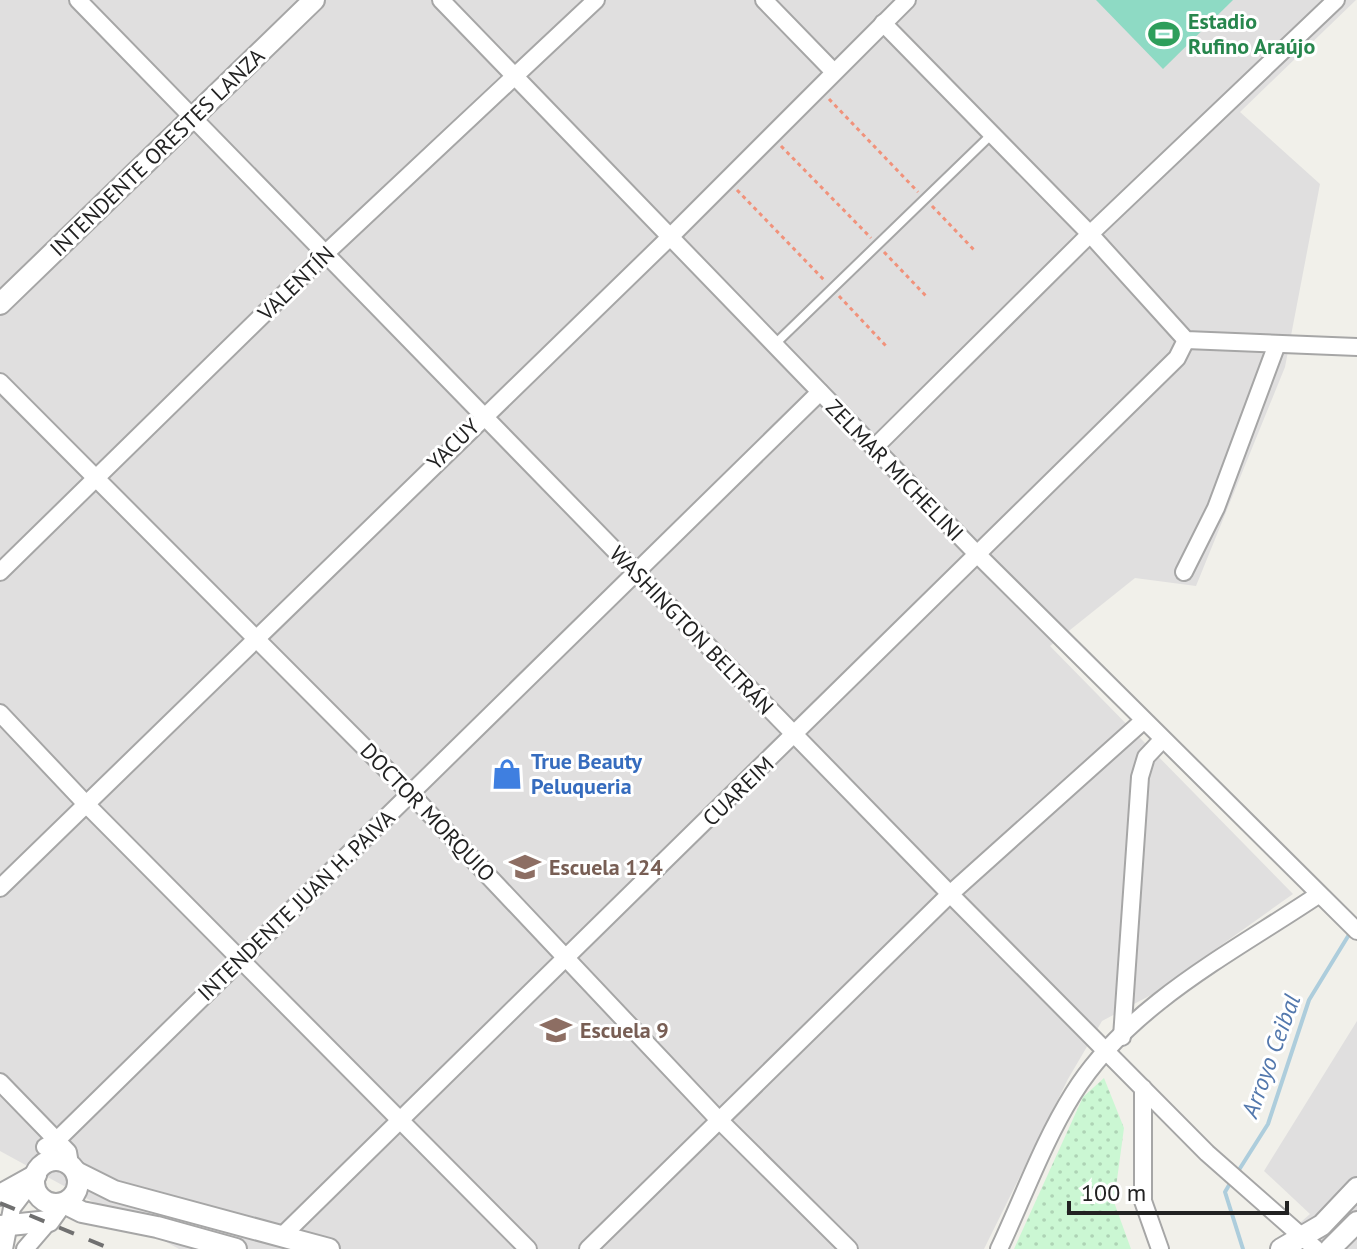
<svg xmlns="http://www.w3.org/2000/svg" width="1357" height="1249" font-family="'PT Sans',sans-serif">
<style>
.residential{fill:#e0dfdf}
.park{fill:url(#park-dots)}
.pitch{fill:#8edac4}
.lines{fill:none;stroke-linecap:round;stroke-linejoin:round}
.stream{stroke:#adcddc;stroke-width:4}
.service-casing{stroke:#a6a6a6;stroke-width:12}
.minor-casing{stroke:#a6a6a6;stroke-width:20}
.tertiary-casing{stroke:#a6a6a6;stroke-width:24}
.path{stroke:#f1927b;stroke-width:3;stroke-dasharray:4 4;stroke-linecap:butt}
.service{stroke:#fff;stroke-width:8}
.minor{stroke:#fff;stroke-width:16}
.tertiary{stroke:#fff;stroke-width:20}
.rail{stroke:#707070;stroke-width:4;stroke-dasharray:16 16;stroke-linecap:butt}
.labels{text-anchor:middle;stroke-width:6;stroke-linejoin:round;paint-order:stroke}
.leisure-label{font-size:22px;font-weight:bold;fill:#27864d;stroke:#fff;text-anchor:start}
.street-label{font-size:22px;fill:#222;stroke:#fff}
.shop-label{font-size:22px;font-weight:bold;fill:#366cbe;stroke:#fff;text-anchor:start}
.education-label{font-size:22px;font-weight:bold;fill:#785e54;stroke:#fff;text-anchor:start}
.water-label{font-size:24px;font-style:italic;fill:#5378ad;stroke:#fff}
</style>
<defs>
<pattern id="park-dots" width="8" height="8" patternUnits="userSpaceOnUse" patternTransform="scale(2)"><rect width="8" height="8" fill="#cbf7d3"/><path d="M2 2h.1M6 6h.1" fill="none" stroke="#aed3b5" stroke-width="1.8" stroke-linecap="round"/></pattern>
</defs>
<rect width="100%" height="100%" fill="#f1f0ea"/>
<g class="residential">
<path d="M0,0H1356L1240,112L1320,184L1285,367L1196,586L1135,578L1050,646L1293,894L1151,995L1102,1021L1068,1079L984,1249H179L0,1151Z"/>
<path d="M1357,1021V1249H1277L1276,1244L1310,1214L1264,1171Z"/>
</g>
<path class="park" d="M1104,1078L1124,1128L1114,1202L1131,1249H1014L1083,1097Z"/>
<path class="pitch" d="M1096,0H1233L1163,69Z"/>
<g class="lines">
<g class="stream">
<path d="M1237,1173L1268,1124L1309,1000L1350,933"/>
<path d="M1232,1180L1225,1192L1243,1249"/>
</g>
<defs>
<path id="service" d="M774,345L992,134"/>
<g id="minor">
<path d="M78,0L950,894L1207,1153L1316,1249"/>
<path d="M441,0L977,554L1357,931"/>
<path d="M764,0L833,71"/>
<path d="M883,23L1090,234L1186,340L1357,347"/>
<path d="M0,382L411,794L717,1118L849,1249"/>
<path d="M874,448L1090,234L1336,0"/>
<path d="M0,572L326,253L596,0"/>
<path d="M1184,572L1216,508L1277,344"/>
<path d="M0,713L85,803L528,1249"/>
<path d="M0,888L670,237L907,0"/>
<path d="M1122,1037L1140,777L1146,757L1162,740"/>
<path d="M0,1082L68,1152L70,1164"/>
<path d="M1143,1088V1201L1160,1249"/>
<path d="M45,1147L57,1140L820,392"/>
<path d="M282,1236L1177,358L1186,340"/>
<path d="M4,1249L12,1208L35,1178"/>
<path d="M25,1249L49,1221"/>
<path d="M588,1249L950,894L1143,721"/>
<path d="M999,1249C1023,1198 1043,1142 1073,1094C1128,1005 1233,952 1318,895"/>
</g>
<g id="tertiary">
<path d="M0,304L314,0"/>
<circle cx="56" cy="1182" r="22"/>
<path d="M76,1172L114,1191L329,1249"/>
<path d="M0,1195L36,1175"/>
<path d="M64,1203L82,1212L157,1227L236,1249"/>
<path d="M0,1226L49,1221L61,1204"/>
<path d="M0,1247L2,1249"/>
<path d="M1281,1249L1322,1225L1357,1188"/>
<path d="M1330,1249L1357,1222"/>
</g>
</defs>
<use href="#service" class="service-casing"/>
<use href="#minor" class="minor-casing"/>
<use href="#tertiary" class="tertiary-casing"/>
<g class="path">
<path d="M829,99L918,192"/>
<path d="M781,146L871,238"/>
<path d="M737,190L826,282"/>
<path d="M932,206L976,252"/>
<path d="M884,252L926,296"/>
<path d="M839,296L886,346"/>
</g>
<use href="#service" class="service"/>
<use href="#minor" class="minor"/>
<use href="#tertiary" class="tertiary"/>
<path class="rail" d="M0,1203L111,1249"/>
</g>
<defs>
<symbol id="stadium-bare" viewBox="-9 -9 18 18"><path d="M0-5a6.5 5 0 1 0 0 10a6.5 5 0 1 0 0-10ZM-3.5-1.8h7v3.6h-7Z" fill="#2e9e5b" stroke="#fff" stroke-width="2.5" paint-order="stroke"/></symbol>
<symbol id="shop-bare" viewBox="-9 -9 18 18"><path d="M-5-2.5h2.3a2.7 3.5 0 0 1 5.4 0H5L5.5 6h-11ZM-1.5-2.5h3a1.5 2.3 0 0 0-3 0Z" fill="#3f7fe0" stroke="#fff" stroke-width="2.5" paint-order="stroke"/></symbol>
<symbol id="school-bare" viewBox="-9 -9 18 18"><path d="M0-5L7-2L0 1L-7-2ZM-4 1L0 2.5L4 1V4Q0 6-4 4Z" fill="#8d6e63" stroke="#fff" stroke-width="2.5" paint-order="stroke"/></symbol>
</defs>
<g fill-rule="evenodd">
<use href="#stadium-bare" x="1142" y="12" width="44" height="44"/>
<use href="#shop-bare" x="485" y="752" width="44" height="44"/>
<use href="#school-bare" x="503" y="845" width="44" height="44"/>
<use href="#school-bare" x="534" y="1008" width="44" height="44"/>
</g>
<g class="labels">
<g class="leisure-label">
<text x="1188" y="29">Estadio<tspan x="1188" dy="25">Rufino Araújo</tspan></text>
</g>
<g class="street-label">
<text transform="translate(157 152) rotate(-44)" y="8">INTENDENTE ORESTES LANZA</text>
<text transform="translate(296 283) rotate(-44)" y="8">VALENTÍN</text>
<text transform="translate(453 444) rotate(-44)" y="8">YACUY</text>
<text transform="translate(895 470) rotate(46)" y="8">ZELMAR MICHELINI</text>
<text transform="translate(692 630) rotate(46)" y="8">WASHINGTON BELTRÁN</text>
<text transform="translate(738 791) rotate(-44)" y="8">CUAREIM</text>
<text transform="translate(428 812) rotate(46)" y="8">DOCTOR MORQUIO</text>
<text transform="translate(296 905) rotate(-44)" y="8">INTENDENTE JUAN H. PAIVA</text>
</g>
<g class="shop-label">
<text x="531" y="769">True Beauty<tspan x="531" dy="25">Peluqueria</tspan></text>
</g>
<g class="education-label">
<text x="549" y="875">Escuela 124</text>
<text x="580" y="1038">Escuela 9</text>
</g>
<g class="water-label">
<text transform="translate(1271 1056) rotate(-70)" y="8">Arroyo Ceibal</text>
</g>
</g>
<path d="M1069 1201v12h218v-12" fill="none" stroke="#222222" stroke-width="4"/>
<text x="1081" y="1201" font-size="24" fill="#222222" stroke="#ffffff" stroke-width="6" paint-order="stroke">100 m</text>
</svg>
